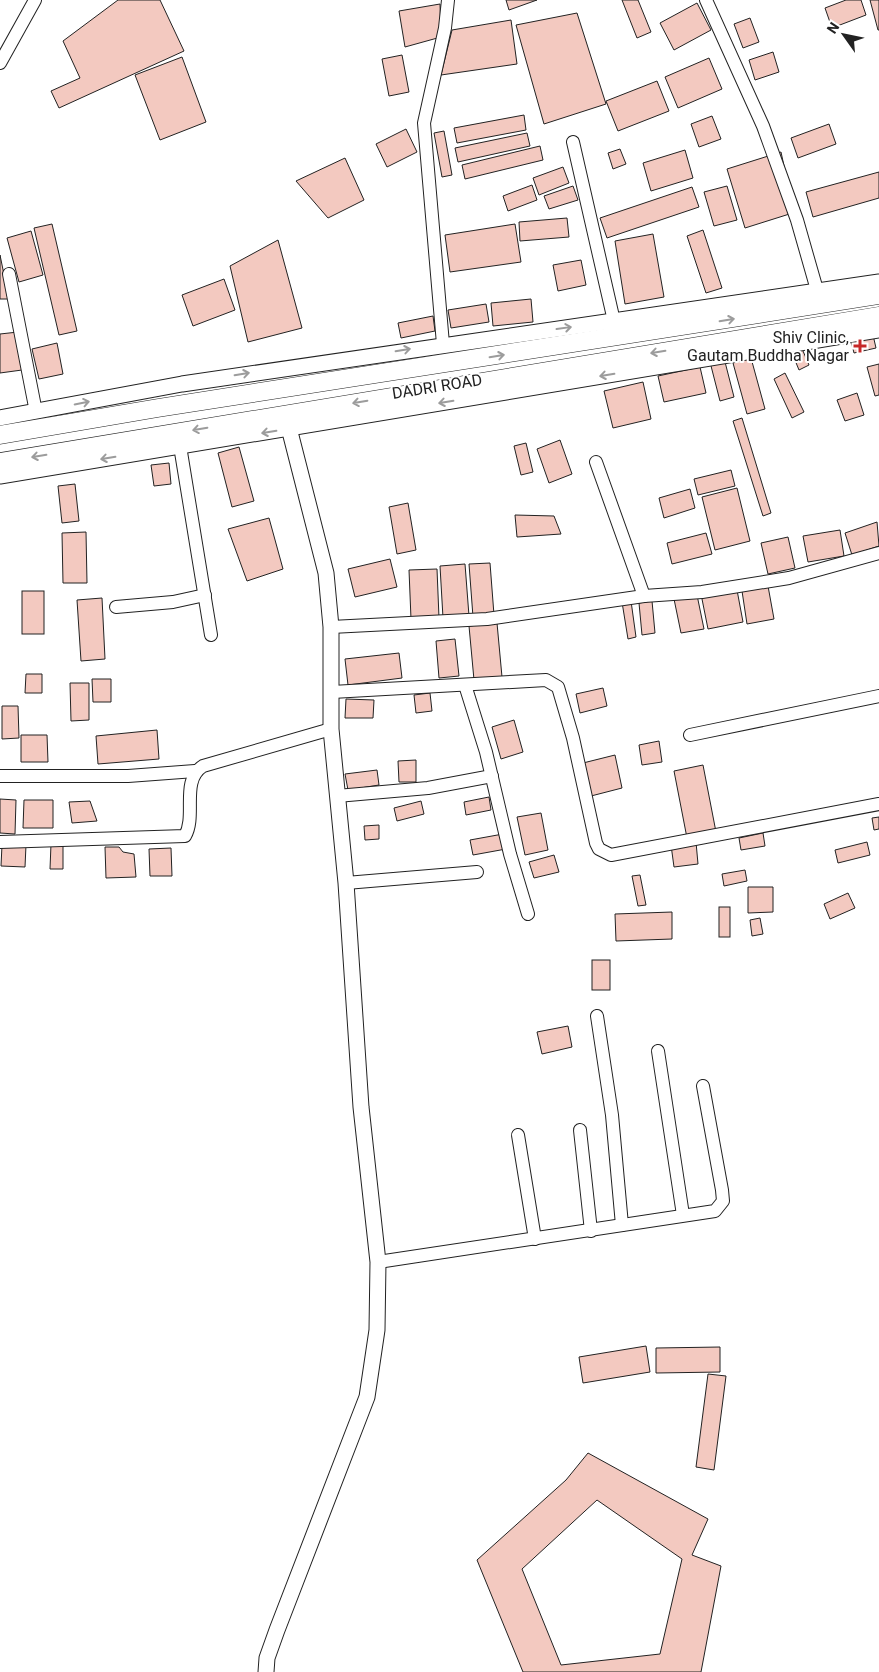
<svg xmlns="http://www.w3.org/2000/svg" width="879" height="1672" font-family="Roboto,sans-serif">
<style>
.building{fill:#f3c9c0;stroke:#222;fill-rule:evenodd}
.lines{fill:none;stroke-linecap:round;stroke-linejoin:round}
.minor-casing{stroke:#222;stroke-width:14}
.tertiary-casing{stroke:#222;stroke-width:17}
.secondary-casing{stroke:#222;stroke-width:19}
.minor{stroke:#fff;stroke-width:12}
.tertiary{stroke:#fff;stroke-width:15}
.secondary{stroke:#fff;stroke-width:18}
.oneway{stroke:#9c9c9c}
.poi-dot{fill:#c62828;stroke:#fff;stroke-width:2}
.labels{text-anchor:middle;stroke-width:4;stroke-linejoin:round;paint-order:stroke}
.poi-label{font-size:16px;fill:#222;stroke:#fff;text-anchor:end}
.street-label{font-size:16px;fill:#222;stroke:#fff}
</style>
<rect width="100%" height="100%" fill="#fff"/>
<g class="building">
<path d="M118,0H160L184,51L59,108L51,91L80,78L63,41Z"/>
<path d="M506,0H537L509,10Z"/>
<path d="M622,0H638L651,32L637,38Z"/>
<path d="M846,0H861L866,15L832,28L825,8Z"/>
<path d="M870,0H879V30H878Z"/>
<path d="M697,3L711,30L674,50L660,23Z"/>
<path d="M440,4L441,37L405,47L399,11Z"/>
<path d="M577,13L606,104L544,124L516,25Z"/>
<path d="M750,18L759,42L743,48L734,24Z"/>
<path d="M511,20L517,64L441,75L452,30Z"/>
<path d="M773,52L779,72L755,80L749,60Z"/>
<path d="M402,55L409,92L389,96L382,59Z"/>
<path d="M182,57L206,122L160,140L135,75Z"/>
<path d="M709,58L722,89L678,108L665,77Z"/>
<path d="M657,81L669,111L618,131L606,101Z"/>
<path d="M524,115L526,130L457,143L454,128Z"/>
<path d="M712,116L721,139L699,147L691,124Z"/>
<path d="M829,124L836,144L798,158L791,138Z"/>
<path d="M406,129L417,152L387,167L376,144Z"/>
<path d="M444,131L452,175L442,177L434,133Z"/>
<path d="M527,133L530,146L458,162L455,148Z"/>
<path d="M540,146L543,160L465,179L462,165Z"/>
<path d="M620,149L626,164L613,169L608,153Z"/>
<path d="M685,150L693,178L651,191L643,163Z"/>
<path d="M781,152L790,194L799,211L745,228L727,169Z"/>
<path d="M345,158L364,200L328,218L296,181Z"/>
<path d="M563,167L569,183L539,195L533,178Z"/>
<path d="M879,172V198L813,217L806,192Z"/>
<path d="M532,185L537,200L508,211L503,196Z"/>
<path d="M573,186L578,200L549,209L544,196Z"/>
<path d="M727,186L737,220L714,226L704,192Z"/>
<path d="M692,187L699,207L607,238L600,218Z"/>
<path d="M567,218L569,237L520,241L519,222Z"/>
<path d="M52,224L77,331L59,335L34,228Z"/>
<path d="M515,224L521,262L450,272L445,235Z"/>
<path d="M703,230L722,288L706,293L687,236Z"/>
<path d="M31,231L43,275L19,282L7,238Z"/>
<path d="M653,234L664,297L625,304L615,241Z"/>
<path d="M278,240L302,328L248,342L230,266Z"/>
<path d="M0,255L9,299H0Z"/>
<path d="M581,260L586,285L558,291L553,265Z"/>
<path d="M224,279L235,310L193,326L182,295Z"/>
<path d="M531,299L533,322L493,326L491,303Z"/>
<path d="M486,304L489,322L451,328L448,310Z"/>
<path d="M433,316L435,331L401,338L398,323Z"/>
<path d="M18,332L22,370L0,373V334Z"/>
<path d="M873,335L876,348L854,353L851,341Z"/>
<path d="M57,343L63,374L39,379L32,349Z"/>
<path d="M800,344L809,365L799,370L790,348Z"/>
<path d="M724,358L734,397L720,401L710,362Z"/>
<path d="M751,358L765,409L747,414L733,363Z"/>
<path d="M879,364V395L875,396L867,367Z"/>
<path d="M700,367L706,393L664,402L658,376Z"/>
<path d="M785,373L804,412L792,418L774,379Z"/>
<path d="M643,382L651,419L613,428L604,391Z"/>
<path d="M857,393L864,415L845,421L837,400Z"/>
<path d="M742,418L771,513L763,516L733,421Z"/>
<path d="M560,440L572,474L549,483L537,449Z"/>
<path d="M526,443L533,472L521,475L514,446Z"/>
<path d="M239,447L254,501L232,507L218,453Z"/>
<path d="M169,463L171,484L154,486L151,465Z"/>
<path d="M731,470L735,486L698,495L694,479Z"/>
<path d="M75,484L79,521L62,523L58,486Z"/>
<path d="M737,488L750,541L715,550L702,497Z"/>
<path d="M690,489L695,508L664,518L659,498Z"/>
<path d="M408,503L416,550L397,554L389,507Z"/>
<path d="M515,515L554,516L561,534L517,537Z"/>
<path d="M269,518L283,569L247,581L228,529Z"/>
<path d="M877,522L879,546L852,555L845,533Z"/>
<path d="M840,530L844,556L808,562L803,536Z"/>
<path d="M86,532L87,583H63L62,533Z"/>
<path d="M706,533L712,554L672,564L667,543Z"/>
<path d="M788,537L795,568L768,574L761,543Z"/>
<path d="M390,559L397,587L355,597L348,569Z"/>
<path d="M490,563L494,615L473,617L469,564Z"/>
<path d="M465,564L469,616L443,618L440,566Z"/>
<path d="M437,569L439,618L411,619L409,570Z"/>
<path d="M768,586L774,619L747,624L742,591Z"/>
<path d="M737,590L743,622L708,629L701,594Z"/>
<rect x="22" y="591" width="22" height="43"/>
<path d="M697,595L704,629L681,633L674,599Z"/>
<path d="M102,598L105,659L81,661L77,600Z"/>
<path d="M631,601L636,637L628,639L622,602Z"/>
<path d="M652,601L655,633L642,635L639,603Z"/>
<path d="M497,623L502,677L474,680L469,626Z"/>
<path d="M455,639L459,676L439,678L436,641Z"/>
<path d="M399,653L402,678L348,685L345,659Z"/>
<path d="M26,674H42V693H25Z"/>
<path d="M92,679H111V702H93Z"/>
<path d="M70,683H89V720L71,721Z"/>
<path d="M603,688L607,706L580,713L576,694Z"/>
<path d="M430,693L432,711L416,713L414,695Z"/>
<path d="M346,699L374,700L373,718H345Z"/>
<path d="M2,706H18L19,738L2,739Z"/>
<path d="M514,720L523,752L501,759L492,727Z"/>
<path d="M157,730L159,759L98,764L96,736Z"/>
<path d="M21,735H47L48,762H21Z"/>
<path d="M659,741L662,762L642,765L639,745Z"/>
<path d="M615,755L622,788L591,796L583,763Z"/>
<path d="M416,760V782H399L398,761Z"/>
<path d="M703,765L716,832L687,838L674,771Z"/>
<path d="M377,770L379,785L348,790L345,774Z"/>
<path d="M489,797L491,810L466,815L464,802Z"/>
<path d="M0,799L16,800L15,834L0,833Z"/>
<path d="M24,800H53V828H23Z"/>
<path d="M90,801L97,821L72,823L69,802Z"/>
<path d="M421,801L424,814L397,821L394,808Z"/>
<path d="M541,813L548,850L525,855L517,817Z"/>
<path d="M879,817V829L874,830L872,818Z"/>
<path d="M379,825V839L365,840L364,826Z"/>
<path d="M763,833L765,846L741,850L739,838Z"/>
<path d="M503,834L506,849L473,855L470,840Z"/>
<path d="M696,842L698,864L674,867L671,845Z"/>
<path d="M867,842L870,855L838,863L835,850Z"/>
<path d="M51,844H63V869H50Z"/>
<path d="M2,845H26L25,867L1,866Z"/>
<path d="M105,847H119L123,852L134,854L136,877L106,878Z"/>
<path d="M171,848L172,876H150L149,849Z"/>
<path d="M554,855L559,872L534,878L529,862Z"/>
<path d="M745,870L747,881L724,886L722,874Z"/>
<path d="M640,875L646,905L638,906L632,876Z"/>
<path d="M748,887H773V912L748,913Z"/>
<path d="M848,893L855,908L830,919L824,904Z"/>
<rect x="719" y="907" width="11" height="30"/>
<path d="M672,912V939L616,941L615,914Z"/>
<path d="M760,918L763,934L752,936L750,920Z"/>
<rect x="592" y="960" width="18" height="30"/>
<path d="M568,1026L572,1047L542,1054L537,1032Z"/>
<path d="M646,1346L650,1372L583,1383L579,1357Z"/>
<path d="M720,1347V1372L656,1373V1348Z"/>
<path d="M708,1374L726,1376L714,1470L696,1467Z"/>
<path d="M588,1453L708,1519L692,1555L721,1566L701,1672H523L477,1560L566,1480ZM597,1500L682,1559L660,1654L561,1665L522,1569Z"/>
</g>
<g class="lines">
<defs>
<g id="minor">
<path d="M706,0L763,126L797,220L817,290"/>
<path d="M0,63L35,0"/>
<path d="M573,142L614,321"/>
<path d="M9,274L36,412"/>
<path d="M443,344L424,123L445,28L448,0"/>
<path d="M180,446L211,635"/>
<path d="M596,462L644,596"/>
<path d="M116,607L173,602L205,595"/>
<path d="M331,627L487,619L644,596L702,592L789,578L879,553"/>
<path d="M465,685L486,752L510,854L528,914"/>
<path d="M332,692L546,680L558,687L573,738L596,843L599,849L611,855L879,804"/>
<path d="M690,735L879,696"/>
<path d="M0,776H128L195,771"/>
<path d="M337,796L428,788L492,776"/>
<path d="M0,842L185,836C197,815 180,781 203,766L331,729"/>
<path d="M346,883L477,872"/>
<path d="M597,1016L612,1115L622,1225"/>
<path d="M658,1051L683,1215"/>
<path d="M580,1130L591,1231"/>
<path d="M518,1135L535,1239"/>
<path d="M378,1262L715,1211L723,1201L722,1190L703,1086"/>
</g>
<g id="tertiary">
<path d="M0,418L182,384L879,282"/>
<path d="M0,476L879,330"/>
<path d="M266,1672L267,1658L277,1630L367,1397L377,1330L378,1262L361,1107L346,883L331,729V627L326,573L289,428"/>
</g>
<g id="secondary">
<path d="M0,435L158,408L879,295"/>
<path d="M0,462L879,316"/>
</g>
</defs>
<use href="#minor" class="minor-casing"/>
<use href="#tertiary" class="tertiary-casing"/>
<use href="#secondary" class="secondary-casing"/>
<use href="#minor" class="minor"/>
<use href="#tertiary" class="tertiary"/>
<use href="#secondary" class="secondary"/>
</g>
<defs><path id="oneway-shaft" d="M-6 0H5M1.5-3L5.5 0L1.5 3" fill="none" stroke-width="1.6" stroke-linecap="round" stroke-linejoin="round" transform="scale(1.25)"/></defs>
<g class="oneway">
<use href="#oneway-shaft" transform="translate(727 320) rotate(-9)"/>
<use href="#oneway-shaft" transform="translate(564 328) rotate(-8)"/>
<use href="#oneway-shaft" transform="translate(403 350) rotate(-9)"/>
<use href="#oneway-shaft" transform="translate(658 352) rotate(171)"/>
<use href="#oneway-shaft" transform="translate(497 356) rotate(-9)"/>
<use href="#oneway-shaft" transform="translate(242 374) rotate(-9)"/>
<use href="#oneway-shaft" transform="translate(607 375) rotate(171)"/>
<use href="#oneway-shaft" transform="translate(360 402) rotate(170)"/>
<use href="#oneway-shaft" transform="translate(446 402) rotate(171)"/>
<use href="#oneway-shaft" transform="translate(82 403) rotate(-11)"/>
<use href="#oneway-shaft" transform="translate(200 429) rotate(170)"/>
<use href="#oneway-shaft" transform="translate(269 432) rotate(171)"/>
<use href="#oneway-shaft" transform="translate(39 456) rotate(171)"/>
<use href="#oneway-shaft" transform="translate(108 458) rotate(171)"/>
</g>
<path class="poi-dot" d="M857.5 338.5h5v5h5v5h-5v5h-5v-5h-5v-5h5z"/>
<g class="labels">
<g class="poi-label">
<text x="849" y="343">Shiv Clinic,<tspan x="849" dy="18">Gautam Buddha Nagar</tspan></text>
</g>
<g class="street-label">
<text transform="translate(437 386) rotate(-9)" y="6">DADRI ROAD</text>
</g>
</g>
<g transform="translate(844 35) rotate(303)" stroke="#ffffff" stroke-width="4" paint-order="stroke">
<path d="M0-4L9 19L0 12L-9 19Z" fill="#222222"/>
<text y="-8" font-size="14" font-weight="bold" text-anchor="middle" fill="#222222">N</text>
</g>
</svg>
